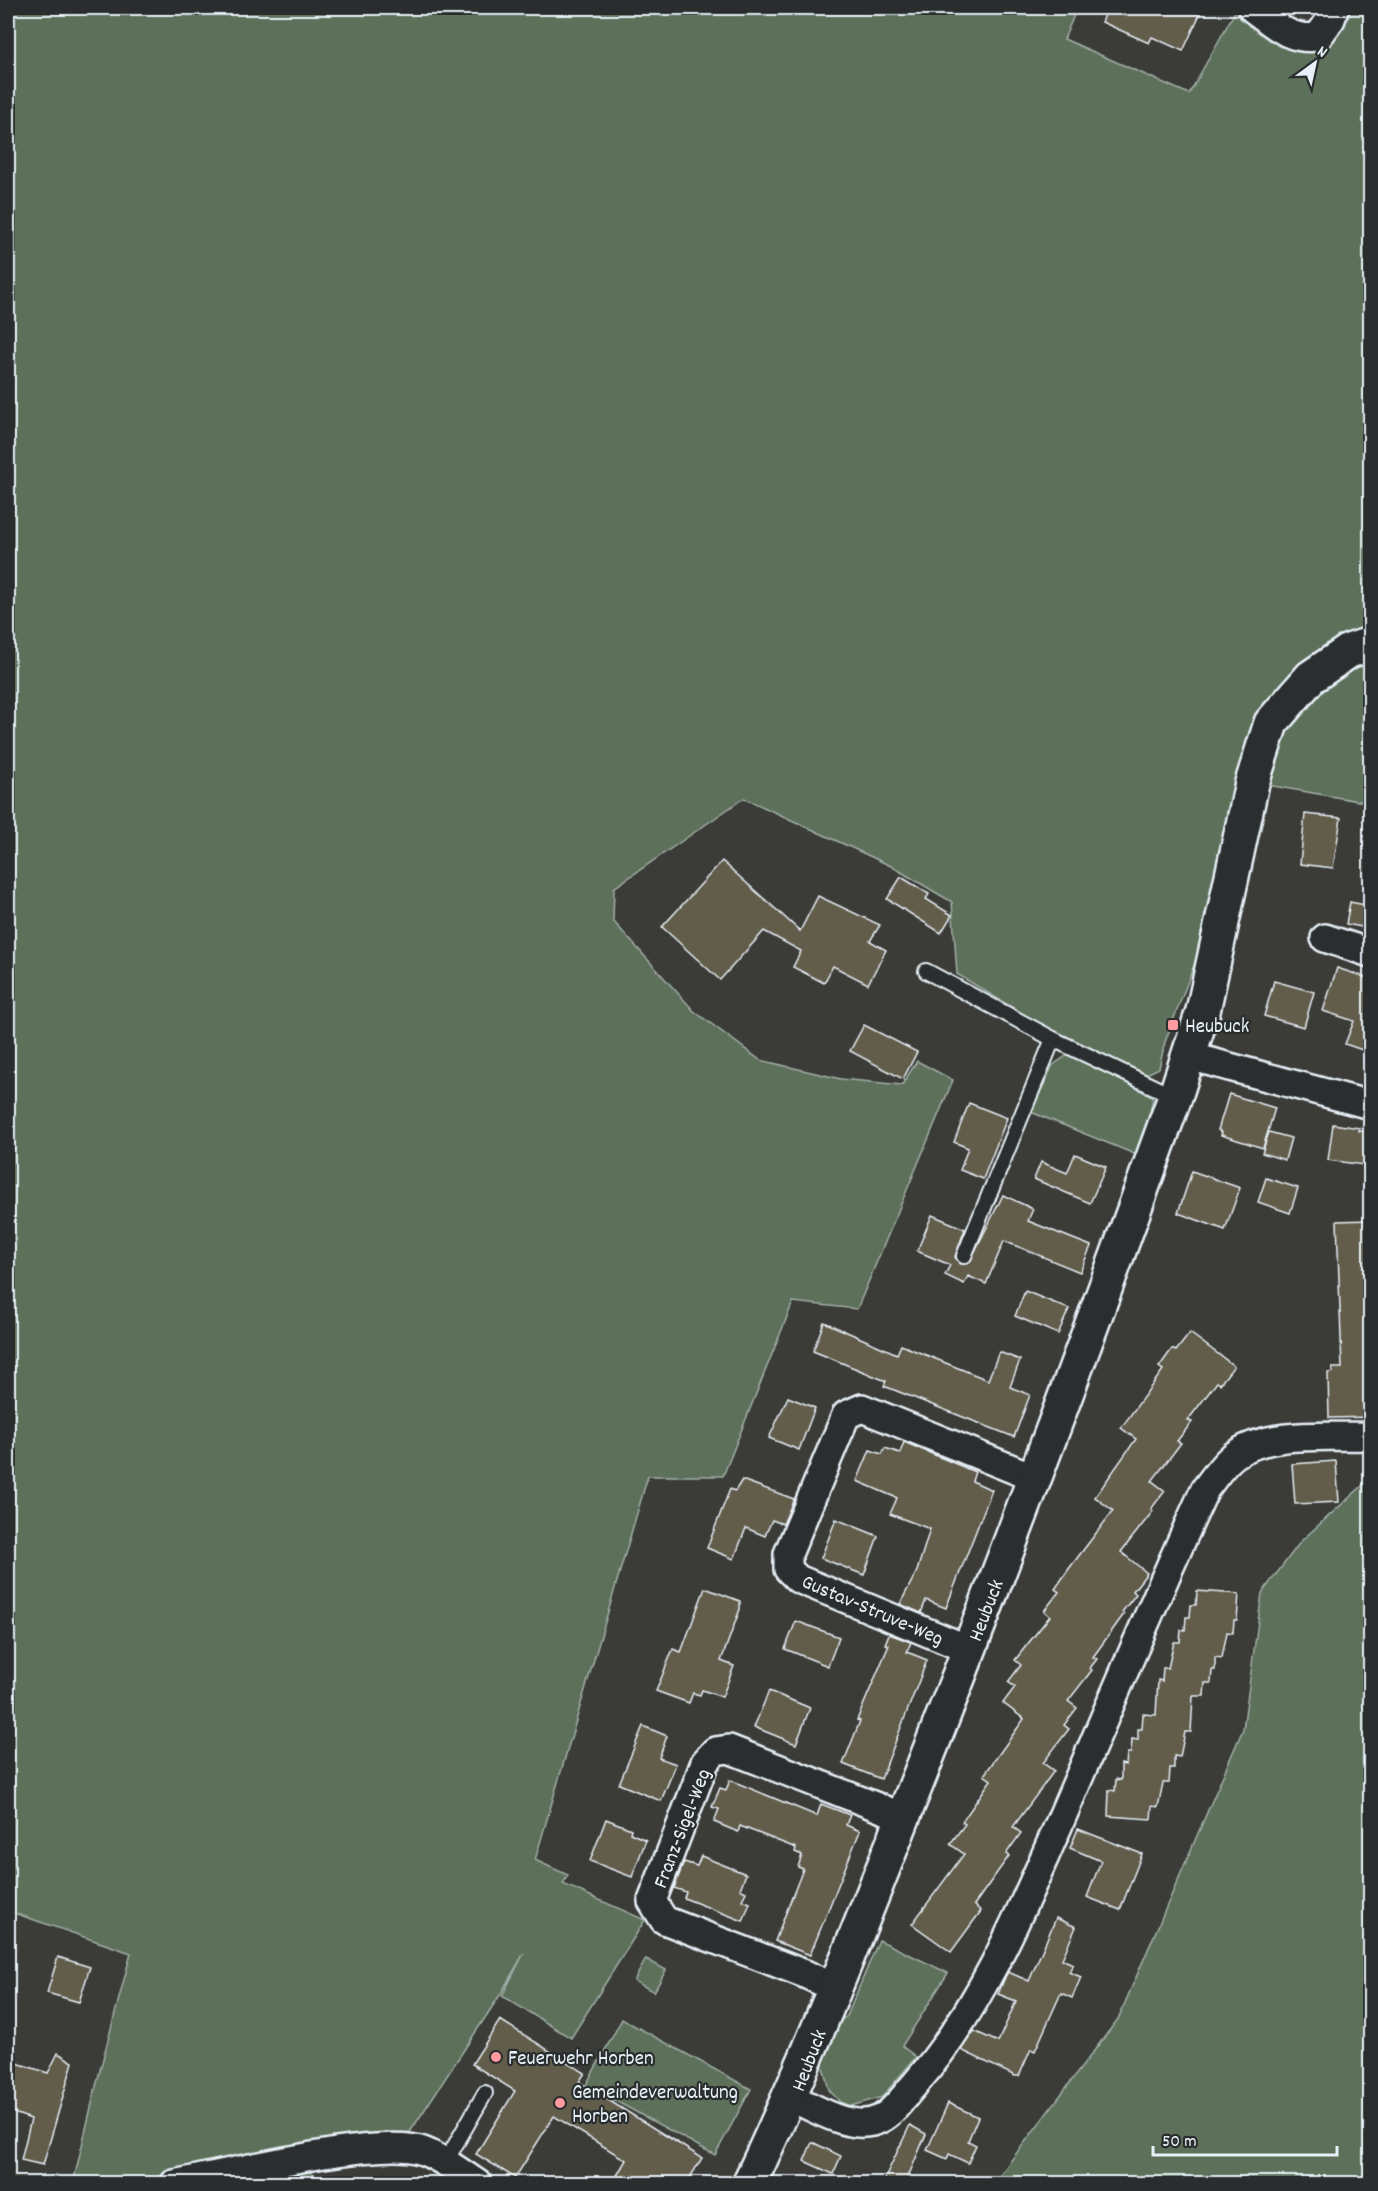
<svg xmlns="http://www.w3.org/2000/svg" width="1378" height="2191" font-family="Dekko,sans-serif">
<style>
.green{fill:#5d705a;stroke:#a2b0a9;stroke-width:1.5}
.building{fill:#625b4b;stroke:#e8f1f8;stroke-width:1.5}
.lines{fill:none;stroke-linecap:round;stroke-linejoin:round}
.lane-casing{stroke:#e8f1f8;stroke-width:18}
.street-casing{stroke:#e8f1f8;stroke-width:32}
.secondary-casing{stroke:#e8f1f8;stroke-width:38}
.lane{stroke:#2a2d2e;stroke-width:14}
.street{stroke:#2a2d2e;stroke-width:27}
.secondary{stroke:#2a2d2e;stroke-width:33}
.poi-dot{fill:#ff9aa2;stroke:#2a2d2e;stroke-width:2}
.labels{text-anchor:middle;stroke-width:4.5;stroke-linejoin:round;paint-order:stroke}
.poi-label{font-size:21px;fill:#e8f1f8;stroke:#2a2d2e;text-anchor:start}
.street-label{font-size:21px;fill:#e8f1f8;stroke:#2a2d2e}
</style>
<rect width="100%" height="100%" fill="#3b3b37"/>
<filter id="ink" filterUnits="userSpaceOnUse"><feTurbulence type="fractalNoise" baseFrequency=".0167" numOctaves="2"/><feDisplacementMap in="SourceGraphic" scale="12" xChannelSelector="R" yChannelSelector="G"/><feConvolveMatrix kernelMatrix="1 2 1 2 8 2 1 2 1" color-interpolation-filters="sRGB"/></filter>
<g filter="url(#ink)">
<g class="green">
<path d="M8,8H1077L1064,39L1189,94L1237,8H1252L1302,39L1335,8H1370V803L1238,780L1210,923L1165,1042L1159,1068L1145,1075L1053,1032L957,974L952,902L891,866L744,798L614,888L613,921L694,1011L760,1060L841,1079L902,1085L917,1061L953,1080L857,1309L793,1302L723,1476H648L535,1860L568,1875L563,1884L645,1920L571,2038L502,1996L524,1953L500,1995L410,2132L317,2147L124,2183H73L99,2074L131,1953L8,1911Z"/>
<path d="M1069,1054L1116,1075L1153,1098L1146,1131L1137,1155L1031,1112L1053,1065Z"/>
<path d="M1370,1479V2183H994L1118,2019L1243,1729L1262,1593L1301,1541Z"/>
<path d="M879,1940L948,1973L902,2046L916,2057L882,2097L851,2106L840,2102L829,2090L822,2063L840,2021L847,2016Z"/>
<path d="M646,1959L666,1970L654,1992L634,1981Z"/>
<path d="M622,2019L751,2089L715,2155L586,2085Z"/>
<path d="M307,2170L326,2183L228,2184Z"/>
</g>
<g class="building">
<path d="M1108,8H1191L1201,12L1183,51L1152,37L1149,43L1102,22Z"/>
<path d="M1305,814L1341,818L1333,868L1300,864Z"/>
<path d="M722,861L800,931L818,896L880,925L870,941L886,950L868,984L833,966L824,983L793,967L801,951L764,931L720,980L662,927Z"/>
<path d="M901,877L929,894L926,899L952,915L941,933L887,899Z"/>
<path d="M1350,902L1371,906L1367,928L1346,924Z"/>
<path d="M1337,968L1371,979V1053L1345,1044L1354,1021L1323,1011Z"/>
<path d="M1274,981L1314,992L1304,1027L1264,1016Z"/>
<path d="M864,1025L917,1052L903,1079L850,1051Z"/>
<path d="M1229,1094L1275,1108L1263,1148L1221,1135L1222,1132L1218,1130Z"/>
<path d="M969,1103L1007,1118L983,1179L960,1170L968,1148L954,1142Z"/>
<path d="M1333,1124L1360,1128L1359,1131L1371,1133V1166L1328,1160Z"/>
<path d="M1269,1132L1291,1138L1285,1160L1262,1153Z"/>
<path d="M1075,1154L1106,1167L1090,1203L1034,1179L1041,1162L1067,1173Z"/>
<path d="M1192,1171L1240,1188L1225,1230L1178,1213Z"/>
<path d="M1266,1178L1298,1188L1290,1213L1258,1202Z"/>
<path d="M1003,1195L1033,1209L1028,1221L1091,1246L1080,1272L1004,1241L986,1284L968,1276L964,1284L945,1275L950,1265L917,1251L932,1215L965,1229L955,1257L960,1264L969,1263Z"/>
<path d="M1371,1220V1417L1329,1418L1328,1373L1333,1372L1332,1368H1342L1337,1221Z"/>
<path d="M1025,1291L1069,1309L1058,1334L1015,1316Z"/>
<path d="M824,1322L897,1354L901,1345L988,1380L999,1352L1020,1360L1010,1387L1030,1395L1014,1437L884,1386L886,1381L813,1351Z"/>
<path d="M1190,1333L1234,1366L1220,1384L1217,1382L1188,1420L1192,1422L1177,1441L1181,1443L1152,1481L1165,1491L1151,1509L1153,1511L1121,1552L1147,1573L1133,1591L1136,1594L1122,1612L1124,1614L1093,1657L1097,1659L1090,1668L1092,1670L1068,1701L1077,1708L1064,1725L1069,1729L1043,1763L1054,1771L1013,1827L1021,1833L1006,1854L1009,1856L974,1905L981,1911L951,1952L912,1924L964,1854L950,1844L965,1824L962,1822L991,1780L984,1775L1024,1719L1003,1703L1015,1687L1008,1682L1021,1665L1015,1660L1050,1616L1044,1611L1059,1592L1055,1589L1068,1570L1113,1511L1095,1497L1136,1439L1121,1428L1163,1370L1159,1367L1172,1349L1176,1351Z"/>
<path d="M788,1397L815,1408L799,1450L769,1438Z"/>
<path d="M904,1442L975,1472L972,1481L992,1490L946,1608L926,1600L921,1613L900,1604L917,1571L930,1529L890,1514L897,1498L857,1481L870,1450L882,1454L885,1448L900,1453Z"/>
<path d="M1336,1461L1339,1502L1295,1504L1292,1464Z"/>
<path d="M742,1480L794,1499L783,1524L772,1520L765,1536L746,1528L734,1559L707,1548L730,1489L735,1491Z"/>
<path d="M836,1519L878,1536L864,1575L821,1558Z"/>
<path d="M705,1588L740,1601V1609L721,1661L734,1666L722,1697L702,1690L700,1695L693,1693L689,1703L656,1691L673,1649L681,1652Z"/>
<path d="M1197,1591L1239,1594L1237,1620H1234L1233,1633L1227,1632L1222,1658L1215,1657V1670H1212L1211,1683H1205L1204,1696H1193L1191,1732H1185L1180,1757L1174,1756V1768H1170L1169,1783H1163L1158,1807L1152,1806L1151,1819L1108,1816L1109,1790L1115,1791L1116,1779L1121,1780V1764L1126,1765L1127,1753H1131L1132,1739L1138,1740V1729H1142L1143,1714L1156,1715L1158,1680L1162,1681L1163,1668H1168L1174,1642H1180L1181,1630H1185L1186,1617H1190L1191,1605H1196Z"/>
<path d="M796,1621L839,1637L828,1666L785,1649Z"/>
<path d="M889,1634L911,1642L907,1652L927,1660L881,1779L843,1764L860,1721L857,1720L889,1645L885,1644Z"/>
<path d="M769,1691L810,1708L796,1744L754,1727Z"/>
<path d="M643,1726L667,1736L659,1758L676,1764L661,1801L619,1784Z"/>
<path d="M730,1780L817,1816L821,1804L850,1815L846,1825L860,1831L810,1955L775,1941L803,1869L798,1867L802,1855L795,1852L796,1848L740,1826L738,1832L714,1822L719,1809L712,1807L720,1788L726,1790Z"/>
<path d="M606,1819L631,1829L630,1833L646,1840L632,1877L590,1861Z"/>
<path d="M1078,1829L1142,1854L1120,1910L1087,1897L1101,1861L1070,1848Z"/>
<path d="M701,1856L746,1874L740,1889L746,1892L742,1900L750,1903L743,1921L684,1898L686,1892L674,1888L684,1862L697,1866Z"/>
<path d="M1056,1918L1076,1927L1062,1959L1073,1964L1069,1972L1081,1977L1072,1998L1061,1993L1035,2051L1031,2049L1019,2076H1015L961,2050L974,2031L998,2042L1016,2001L998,1994L1006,1975L1008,1972L1029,1981Z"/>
<path d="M58,1957L90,1967L79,2002L47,1993Z"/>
<path d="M500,2020L585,2073L579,2082L702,2158L686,2184H612L626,2160L554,2116L515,2178L476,2154L515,2091L472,2064Z"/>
<path d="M58,2053L73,2062L43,2165L21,2160L31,2119L8,2111V2060L48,2073Z"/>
<path d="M948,2103L978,2117L968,2141L976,2145L968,2163L949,2154L947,2159L927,2150Z"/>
<path d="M910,2125L926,2134L905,2184H882Z"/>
<path d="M812,2142L841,2156L833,2174L804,2161Z"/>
</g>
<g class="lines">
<defs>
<g id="lane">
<path d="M926,971L1053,1039L1175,1097"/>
<path d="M964,1256L1053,1039"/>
<path d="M445,2163L485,2093"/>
</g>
<g id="street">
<path d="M1252,8C1274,24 1289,41 1318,37L1331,19L1335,8"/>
<path d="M1325,938L1370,953"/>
<path d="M1189,1056L1370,1105"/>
<path d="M970,1650L798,1579L788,1569V1554L846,1415L862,1408L1035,1478"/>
<path d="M837,1989L805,1974L664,1920L652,1901L705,1762L715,1751L729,1749L903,1817"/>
<path d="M790,2097C815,2108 853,2133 880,2119C894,2112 904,2096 915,2084C983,2006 1024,1904 1065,1810C1111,1703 1156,1595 1205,1489C1214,1478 1224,1462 1236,1454C1272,1430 1329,1438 1370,1436"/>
<path d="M174,2184C225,2174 381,2135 423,2151C442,2158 461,2173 478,2184"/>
</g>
<path id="secondary" d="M749,2184C809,2058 859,1929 910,1800C1003,1567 1090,1332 1175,1097L1203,1011L1252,783L1271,723L1311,677L1349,651L1370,644"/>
</defs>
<use href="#lane" class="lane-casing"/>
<use href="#street" class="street-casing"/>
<use href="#secondary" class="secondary-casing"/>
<use href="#lane" class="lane"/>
<use href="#street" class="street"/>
<use href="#secondary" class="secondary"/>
</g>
</g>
<g class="poi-dot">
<rect x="1167" y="1019" width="12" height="12" rx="3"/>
<circle cx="496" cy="2057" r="6"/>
<circle cx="560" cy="2103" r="6"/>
</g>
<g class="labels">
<g class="poi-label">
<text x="1185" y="1032">Heubuck</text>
<text x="508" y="2064">Feuerwehr Horben</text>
<text x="572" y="2098">Gemeindeverwaltung<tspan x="572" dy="24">Horben</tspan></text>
</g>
<g class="street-label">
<text transform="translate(873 1609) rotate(23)" y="7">Gustav-Struve-Weg</text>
<text transform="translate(985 1610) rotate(-69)" y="7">Heubuck</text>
<text transform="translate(681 1828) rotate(-69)" y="7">Franz-Sigel-Weg</text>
<text transform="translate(808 2060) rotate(-69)" y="7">Heubuck</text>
</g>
</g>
<rect width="1378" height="2191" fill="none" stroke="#2a2d2e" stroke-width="30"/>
<rect x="15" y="15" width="1348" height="2161" fill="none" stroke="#e8f1f8" stroke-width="2" filter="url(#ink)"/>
<g transform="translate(1315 63) rotate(33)" stroke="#2a2d2e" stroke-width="4.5" paint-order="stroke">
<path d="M0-4.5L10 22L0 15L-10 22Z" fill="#e8f1f8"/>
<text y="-9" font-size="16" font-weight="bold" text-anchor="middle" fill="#e8f1f8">N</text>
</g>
<path d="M1153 2146v9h184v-9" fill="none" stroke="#e8f1f8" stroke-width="3"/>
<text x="1162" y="2146" font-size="18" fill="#e8f1f8" stroke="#2a2d2e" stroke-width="4.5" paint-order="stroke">50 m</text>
</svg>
